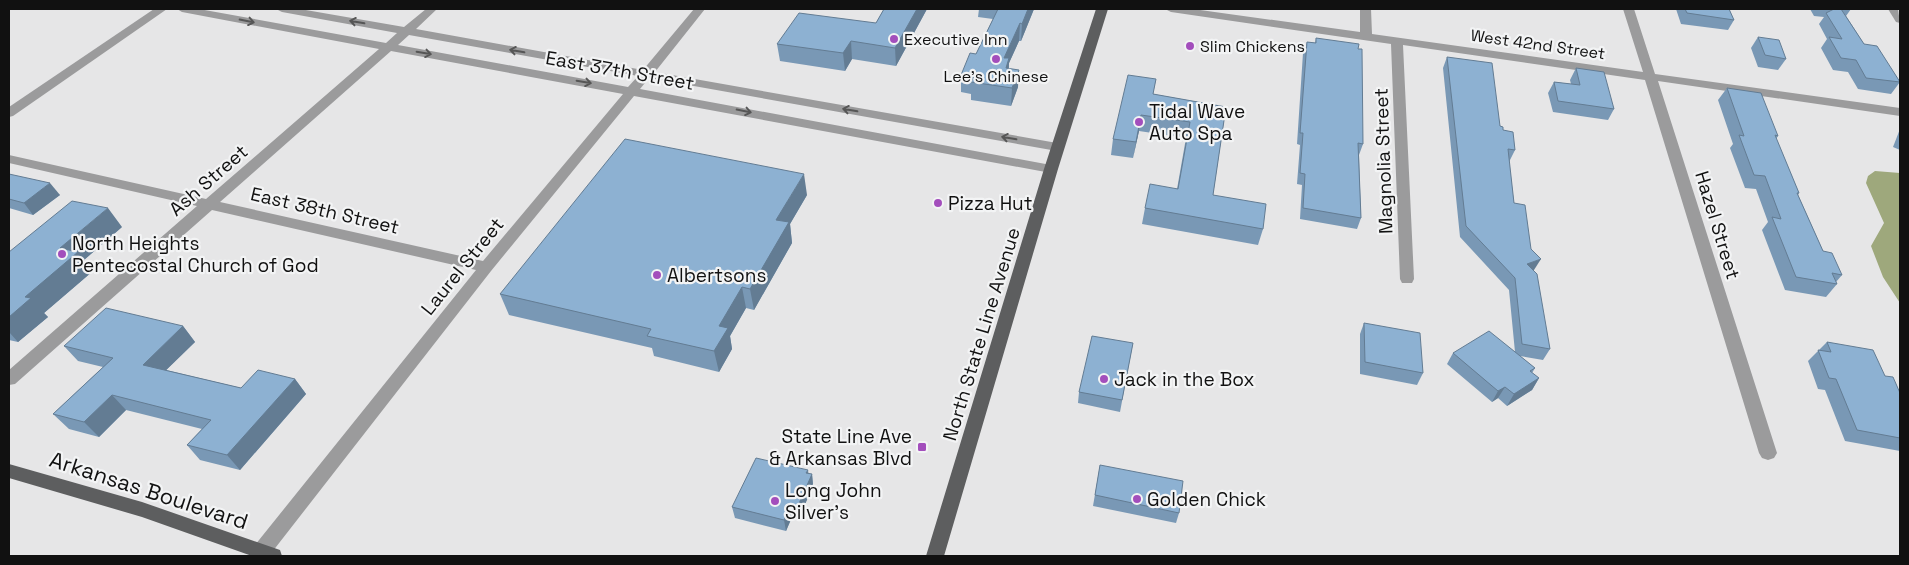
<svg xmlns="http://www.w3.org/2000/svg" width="1909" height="565" font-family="'Space Grotesk',sans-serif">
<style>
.forest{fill:#9ea87c}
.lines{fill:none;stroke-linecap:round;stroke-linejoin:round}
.minor{fill:#9b9b9c;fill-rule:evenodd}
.major{fill:#5d5e5f;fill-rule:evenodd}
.wall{fill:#7998b5}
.shaded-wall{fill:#637c93}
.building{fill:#8db1d2;stroke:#637c93}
.oneway{stroke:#565656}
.poi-dot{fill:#a34ebc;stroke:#f3f4f5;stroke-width:2}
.labels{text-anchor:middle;stroke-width:4.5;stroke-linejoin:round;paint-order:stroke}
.far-poi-label{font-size:16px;fill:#111;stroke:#f3f4f5;text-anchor:start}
.far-street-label{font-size:16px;fill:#111;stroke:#f3f4f5}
.street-label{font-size:19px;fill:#111;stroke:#f3f4f5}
.poi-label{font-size:19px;fill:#111;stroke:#f3f4f5;text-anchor:start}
.near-street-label{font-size:22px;fill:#111;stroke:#f3f4f5}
</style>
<rect width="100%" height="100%" fill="#e6e6e7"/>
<path class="forest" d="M1875,171L1900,173V303L1883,277L1871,246L1884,223L1866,183L1868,176Z"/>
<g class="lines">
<g class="minor">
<path d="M154,9H167L13,116L9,117V107Z"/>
<path d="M177,9H199L386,43L397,33L282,12L276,9H300L404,27L426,9H437L416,29L643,70L694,9H705L655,72L1057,143L1064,147L1057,151L649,78L640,89L1051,165L1058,169L1051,173L634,96L491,271L269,556H255L253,551L255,545L476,270L212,210L15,384L9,385V370L197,206L9,163V155L206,199L379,49L182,12ZM409,35L638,76L628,87L398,45ZM391,51L623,94L483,261L220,202Z"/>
<path d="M1165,9H1193L1360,32V9H1371L1372,34L1643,72L1623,9H1634L1655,74L1900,108V116L1658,81L1777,453L1774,458L1768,460L1762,458L1759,453L1645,80L1403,45L1414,279L1412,283H1402L1400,279L1391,44L1171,12Z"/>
<path d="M1888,9H1898L1900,23L1896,22Z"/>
</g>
<g class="major">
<path d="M1096,9H1108L1058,169L944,556H926L1044,169Z"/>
<path d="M9,464L142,502L280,550L282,556H252L142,517L9,478Z"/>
</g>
</g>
<g class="wall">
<path d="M884,9H927L896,66L852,59L845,71L780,61L777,44L876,23Z"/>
<path d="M979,9H1034L1021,41H1019L1009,63V68L1018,87L1011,106L971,100V94L961,92V75L976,54L993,19L978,17Z"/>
<path d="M1676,9H1729L1734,20L1728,30L1681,24Z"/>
<path d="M1810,9H1851L1846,16L1864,44L1900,82L1891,94L1858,89L1848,72L1833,70L1821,48L1827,39L1819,24L1824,17L1814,16Z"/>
<path d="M1758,37L1786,59L1778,70L1758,67L1751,48Z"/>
<path d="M1316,38L1358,49L1363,144L1359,155L1361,218L1357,229L1300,219L1302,185L1297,184L1300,145L1297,144L1303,53L1307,42L1315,43Z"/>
<path d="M1447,57L1500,126L1515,150L1509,162L1514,203L1534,270H1533L1550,349L1543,360L1520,356L1535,368L1532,373L1539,378L1532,390L1507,406L1498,398L1492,402L1447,364L1453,353L1515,352L1509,290L1460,237L1443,68Z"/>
<path d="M1576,68L1614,109L1608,120L1553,112L1548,93L1554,82L1571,84L1570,80Z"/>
<path d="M1156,79L1153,94L1226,107L1213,195L1263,229L1258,245L1142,224L1145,208L1177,189L1186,138L1139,131L1133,158L1111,155L1113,139Z"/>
<path d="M1727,88L1778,136L1776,139L1799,193L1798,195L1823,251L1842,275L1836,282L1837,284L1826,297L1785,290L1762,230L1768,222L1756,189L1745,188L1730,148L1733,144L1718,100Z"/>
<path d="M1900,129V150L1893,147Z"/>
<path d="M9,174L60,195L33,215L9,208Z"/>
<path d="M807,195L790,224L792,243L754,310L746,308L730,336L732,349L719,372L654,356L652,348L509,315L500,294Z"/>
<path d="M122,227L84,260L93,271L44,313L48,317L18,342L9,340V252Z"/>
<path d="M1364,323L1423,373L1417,385L1360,374V334Z"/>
<path d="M183,326L195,342L166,370L241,388L295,379L306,394L240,470L200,460L187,445L202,429L126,410L99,437L69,429L53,414L103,367L78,361L64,346Z"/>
<path d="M1827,342L1885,376L1900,393V451L1845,441L1825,390L1818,389L1808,361Z"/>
<path d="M1133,343L1120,412L1078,403L1079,392Z"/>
<path d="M1100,465L1179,513L1176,523L1093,506Z"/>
<path d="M808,470V474H812L813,485L799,519L792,517L786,531L735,518L732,507Z"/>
</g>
<g class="shaded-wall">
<path d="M917,9H927L896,66L895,48Z"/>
<path d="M1028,9H1034L1021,41L1022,24Z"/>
<path d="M1020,23L1019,41L1009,63L1008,76L1005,85L1004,58Z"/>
<path d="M851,41L852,59L845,71L843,53Z"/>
<path d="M1019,70L1018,87L1011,106L1012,88Z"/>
<path d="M1141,115L1139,131L1133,158L1136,142Z"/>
<path d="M804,174L807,195L790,224L792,243L754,310L750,289L776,220Z"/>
<path d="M50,183L60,195L33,215L24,203Z"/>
<path d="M108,208L122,227L84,260L93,271L44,313L48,317L18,342L9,332V317L25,297L60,248Z"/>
<path d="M1541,259L1534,270L1521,275L1527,264Z"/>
<path d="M742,287L746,308L730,336L732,349L719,372L714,351L719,326Z"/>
<path d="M183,326L195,342L156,380L143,365Z"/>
<path d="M1539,378L1532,390L1507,406L1514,394Z"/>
<path d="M295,379L306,394L240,470L227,455Z"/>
<path d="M1505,387L1498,398L1492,402L1498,391Z"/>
<path d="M112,395L126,410L99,437L84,422Z"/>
<path d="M808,470L809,479L812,474L813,485L799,519L797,508Z"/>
<path d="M790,506L792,517L786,531L784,520Z"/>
</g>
<g class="building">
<path d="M884,9H917L895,48L851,41L843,53L777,44L799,13L876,23Z"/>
<path d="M998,9H1028L1022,24L1020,23L1004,58H1009L1006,68L1019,70L1012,88L971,82L974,77L961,75L970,53L976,54Z"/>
<path d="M1685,9H1729L1734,20L1687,13Z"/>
<path d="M1834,9H1841L1864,44L1877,46L1900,82L1866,78L1856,60L1841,58L1829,37L1842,39L1826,13Z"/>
<path d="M1758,37L1779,40L1786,59L1765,55Z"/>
<path d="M1316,38L1359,44L1358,49H1362L1363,144L1358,143L1361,218L1303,208L1305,174L1300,173L1303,133H1300L1307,42L1316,43Z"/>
<path d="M1447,57L1492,63L1500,126L1503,127V130L1513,132L1515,150L1508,149L1514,203L1525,205L1531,249L1541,259L1527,264L1537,274L1550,349L1522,344L1515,278L1466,226Z"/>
<path d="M1576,68L1604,72L1614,109L1558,101L1554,82L1580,85Z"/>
<path d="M1128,75L1156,79L1153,94L1226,107L1213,195L1266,204L1263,229L1145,208L1150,184L1178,189L1190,122L1141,115L1136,142L1113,139Z"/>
<path d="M1727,88L1761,93L1778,136L1775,135L1799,193H1797L1823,251L1832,253L1842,275L1832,273L1837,284L1796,277L1772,217L1781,219L1765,176L1754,175L1739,135L1744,136Z"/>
<path d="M625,139L804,174L776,220L789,222L750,289L742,287L719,326L728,328L714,351L647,336L651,329L500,294Z"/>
<path d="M9,174L50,183L24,203L9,199Z"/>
<path d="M72,201L108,208L60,248L78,252L25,297L31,298L9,317V252Z"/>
<path d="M106,308L183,326L143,365L241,388L258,370L295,379L227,455L187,445L211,420L112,395L84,422L53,414L113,358L64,346Z"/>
<path d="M1364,323L1420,333L1423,373L1365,362Z"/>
<path d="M1489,331L1535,368L1530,371L1539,378L1514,394L1505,387L1498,391L1453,353Z"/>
<path d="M1092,336L1133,343L1122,400L1079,392Z"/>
<path d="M1827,342L1873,350L1885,376L1893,377L1900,393V438L1857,430L1836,379L1829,378L1818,350L1831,352Z"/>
<path d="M756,458L808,470L806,473L812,474L797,508L790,506L784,520L732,507Z"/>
<path d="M1100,465L1183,481L1179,513L1095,495Z"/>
</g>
<defs><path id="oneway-shaft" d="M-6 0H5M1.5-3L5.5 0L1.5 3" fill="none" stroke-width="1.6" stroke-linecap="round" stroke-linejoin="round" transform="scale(1.25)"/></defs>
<g class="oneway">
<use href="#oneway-shaft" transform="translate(247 21) rotate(11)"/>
<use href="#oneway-shaft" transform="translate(357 22) rotate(-170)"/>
<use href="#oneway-shaft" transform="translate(517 51) rotate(-170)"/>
<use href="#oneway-shaft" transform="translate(424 53) rotate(10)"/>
<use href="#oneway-shaft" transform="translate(584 82) rotate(10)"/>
<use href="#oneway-shaft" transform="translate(850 110) rotate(-170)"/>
<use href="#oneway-shaft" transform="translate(744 111) rotate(11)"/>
<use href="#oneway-shaft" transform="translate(1009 138) rotate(-170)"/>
</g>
<g class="poi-dot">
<circle cx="894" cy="39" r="5"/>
<circle cx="1190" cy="46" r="5"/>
<circle cx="996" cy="59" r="5"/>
<circle cx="1139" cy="122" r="5"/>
<circle cx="938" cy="203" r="5"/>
<circle cx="62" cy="254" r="5"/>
<circle cx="657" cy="275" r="5"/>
<circle cx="1104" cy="379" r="5"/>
<rect x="917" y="442" width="10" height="10" rx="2.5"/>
<circle cx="1137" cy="499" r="5"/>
<circle cx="775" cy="501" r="5"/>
</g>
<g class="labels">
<g class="far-poi-label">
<text x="904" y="45">Executive Inn</text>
<text x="1200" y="52">Slim Chickens</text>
<text x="996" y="82" text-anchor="middle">Lee's Chinese</text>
</g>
<g class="far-street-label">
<text transform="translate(1538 44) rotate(8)" y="6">West 42nd Street</text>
</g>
<g class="street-label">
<text transform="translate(620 70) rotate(10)" y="7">East 37th Street</text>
<text transform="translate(1383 161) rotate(-92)" y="7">Magnolia Street</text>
<text transform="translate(208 180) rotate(-41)" y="7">Ash Street</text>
<text transform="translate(325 210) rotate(13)" y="7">East 38th Street</text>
<text transform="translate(1718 225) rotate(73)" y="7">Hazel Street</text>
<text transform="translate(462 266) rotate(-51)" y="7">Laurel Street</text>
<text transform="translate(981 334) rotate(-73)" y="7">North State Line Avenue</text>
</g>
<g class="poi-label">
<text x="1149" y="118">Tidal Wave<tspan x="1149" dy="22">Auto Spa</tspan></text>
<text x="948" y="210">Pizza Hut</text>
<text x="72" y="250">North Heights<tspan x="72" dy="22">Pentecostal Church of God</tspan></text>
<text x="667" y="282">Albertsons</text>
<text x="1114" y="386">Jack in the Box</text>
<text x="912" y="443" text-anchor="end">State Line Ave<tspan x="912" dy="22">&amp; Arkansas Blvd</tspan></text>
<text x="785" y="497">Long John<tspan x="785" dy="22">Silver's</tspan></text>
<text x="1147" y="506">Golden Chick</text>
</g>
<g class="near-street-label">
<text transform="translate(149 490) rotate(18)" y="8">Arkansas Boulevard</text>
</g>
</g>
<rect width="1909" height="565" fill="none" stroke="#111111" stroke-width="20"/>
</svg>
